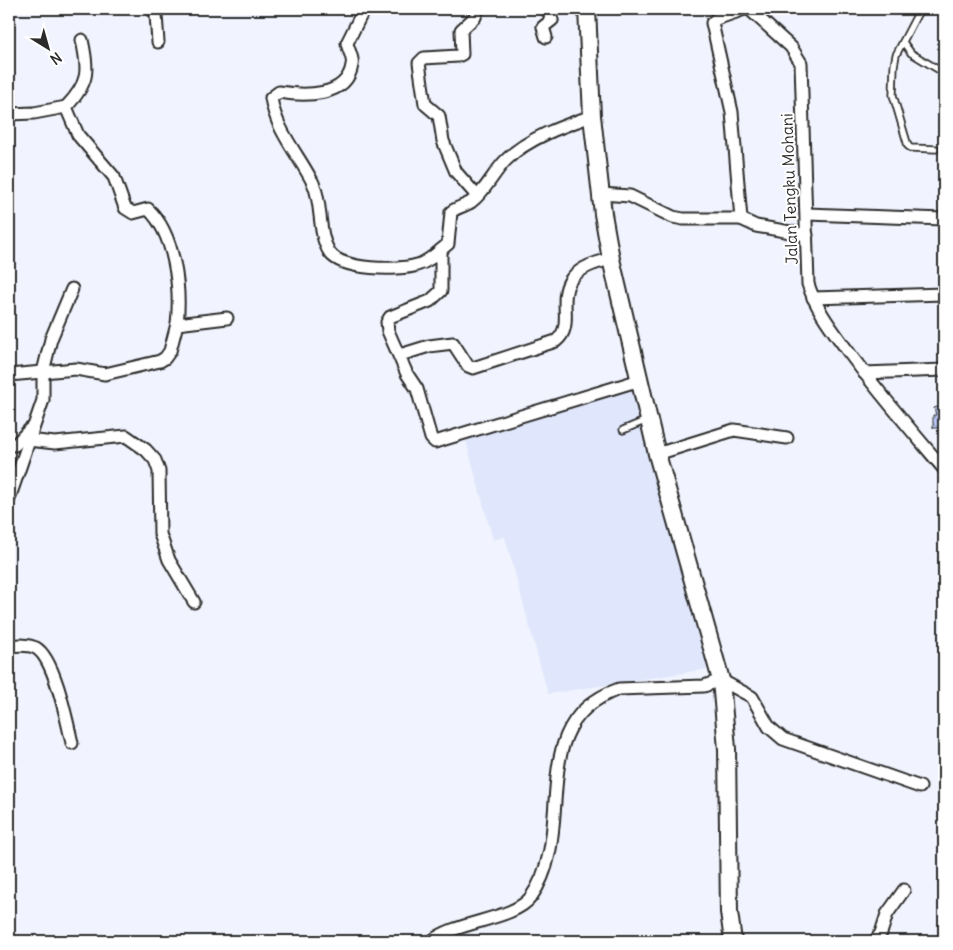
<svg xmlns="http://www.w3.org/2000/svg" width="953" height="950" font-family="Delius,sans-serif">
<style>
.built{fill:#e0e7fc}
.building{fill:url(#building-back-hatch);stroke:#2b2b2b}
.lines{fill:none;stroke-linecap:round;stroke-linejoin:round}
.lane-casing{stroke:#2b2b2b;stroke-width:9}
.street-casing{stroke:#2b2b2b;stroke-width:15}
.secondary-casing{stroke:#2b2b2b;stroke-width:20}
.lane{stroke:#fff;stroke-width:5.5}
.street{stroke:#fff;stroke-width:11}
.secondary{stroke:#fff;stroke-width:16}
.labels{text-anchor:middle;stroke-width:4;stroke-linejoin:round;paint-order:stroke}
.street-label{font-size:16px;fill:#2b2b2b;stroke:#fff}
</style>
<defs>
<pattern id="building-back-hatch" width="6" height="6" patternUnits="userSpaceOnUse" patternTransform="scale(1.25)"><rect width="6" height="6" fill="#b9c8f8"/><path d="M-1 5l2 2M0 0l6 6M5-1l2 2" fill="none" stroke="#9facd5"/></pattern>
</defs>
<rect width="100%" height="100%" fill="#f1f4fe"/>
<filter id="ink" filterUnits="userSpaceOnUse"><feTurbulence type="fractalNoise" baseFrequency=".02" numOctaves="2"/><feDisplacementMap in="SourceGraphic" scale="10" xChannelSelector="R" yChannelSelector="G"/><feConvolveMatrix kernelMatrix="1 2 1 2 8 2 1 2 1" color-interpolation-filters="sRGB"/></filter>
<g filter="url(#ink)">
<path class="built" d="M631,388L708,669L548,694L505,537L493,540L464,434Z"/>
<path class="building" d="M944,405V428H933V415H936L934,408Z"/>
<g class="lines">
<defs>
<g id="lane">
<path d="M920,9L896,55L894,66L893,95L908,146L911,148L936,149"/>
<path d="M903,42L911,53L944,73"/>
<path d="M623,430L647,420"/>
</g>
<g id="street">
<path d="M152,9L156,15L158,42"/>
<path d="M364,9L347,43C348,50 354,58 352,65C347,98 303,96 279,92L271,98C276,131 299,155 313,183C323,204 317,234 330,253C342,270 398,271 417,265C429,262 438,252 448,244L451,212C457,207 465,206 471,202C486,191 493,173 506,160C528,138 563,126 592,116"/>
<path d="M745,9L716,19L712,23L732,112L741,219L756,226L807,235"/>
<path d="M749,9L791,47L801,63L808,284C816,309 832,329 847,350C877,391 911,430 944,469"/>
<path d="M546,37L543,27L552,20L547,9"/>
<path d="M82,40C89,71 89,83 66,107L78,135L114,177L125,208L133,213L148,209C175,234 181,289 177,324"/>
<path d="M9,114L34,113L66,107"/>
<path d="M601,194L630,196L673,217L683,219H741"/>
<path d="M477,196L456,172L443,141L439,116L425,104L419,63L424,58L458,56L462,54L461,30L475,17L478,9"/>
<path d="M807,214L944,219"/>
<path d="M441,250V291L430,301L390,317L387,322L388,331L407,374L417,389L431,438L435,442L640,380"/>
<path d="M813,298L944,294"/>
<path d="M400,355L429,346L453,343L468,366L473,368L556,341C583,320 535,275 611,259"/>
<path d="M864,373L944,370"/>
<path d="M9,375L76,369L105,374L160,361L165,358L170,351L177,324L227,318"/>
<path d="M28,440L55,443L126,436L146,450L155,460L159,471L160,534L169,560L194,602"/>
<path d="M9,444L15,445L30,429"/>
<path d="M657,454L734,430L787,438"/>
<path d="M9,499L43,400V372L51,339L72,289"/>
<path d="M9,646C18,645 28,644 36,648C55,659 67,722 72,743"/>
<path d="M432,941C456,921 514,920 531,897C579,830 522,723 619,689L704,686L721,680L752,697L769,727L783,739L920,787"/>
<path d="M875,941L881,933L887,914L904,890"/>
</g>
<path id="secondary" d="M587,9L592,116L603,214L611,259L657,454L721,680L727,749L729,912L733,941"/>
</defs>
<use href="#lane" class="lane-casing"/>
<use href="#street" class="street-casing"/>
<use href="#secondary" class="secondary-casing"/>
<use href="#lane" class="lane"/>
<use href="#street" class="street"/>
<use href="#secondary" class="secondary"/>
</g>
</g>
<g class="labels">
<g class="street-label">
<text transform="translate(789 189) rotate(-92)" y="6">Jalan Tengku Mohani</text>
</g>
</g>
<rect width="953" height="950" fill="none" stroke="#fff" stroke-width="30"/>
<rect x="15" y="15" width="923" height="920" fill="none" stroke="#2b2b2b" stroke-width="2" filter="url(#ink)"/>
<g transform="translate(48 48) rotate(143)" stroke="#ffffff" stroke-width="4" paint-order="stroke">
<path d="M0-4L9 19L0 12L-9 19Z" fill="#2b2b2b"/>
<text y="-8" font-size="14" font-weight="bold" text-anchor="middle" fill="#2b2b2b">N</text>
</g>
</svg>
